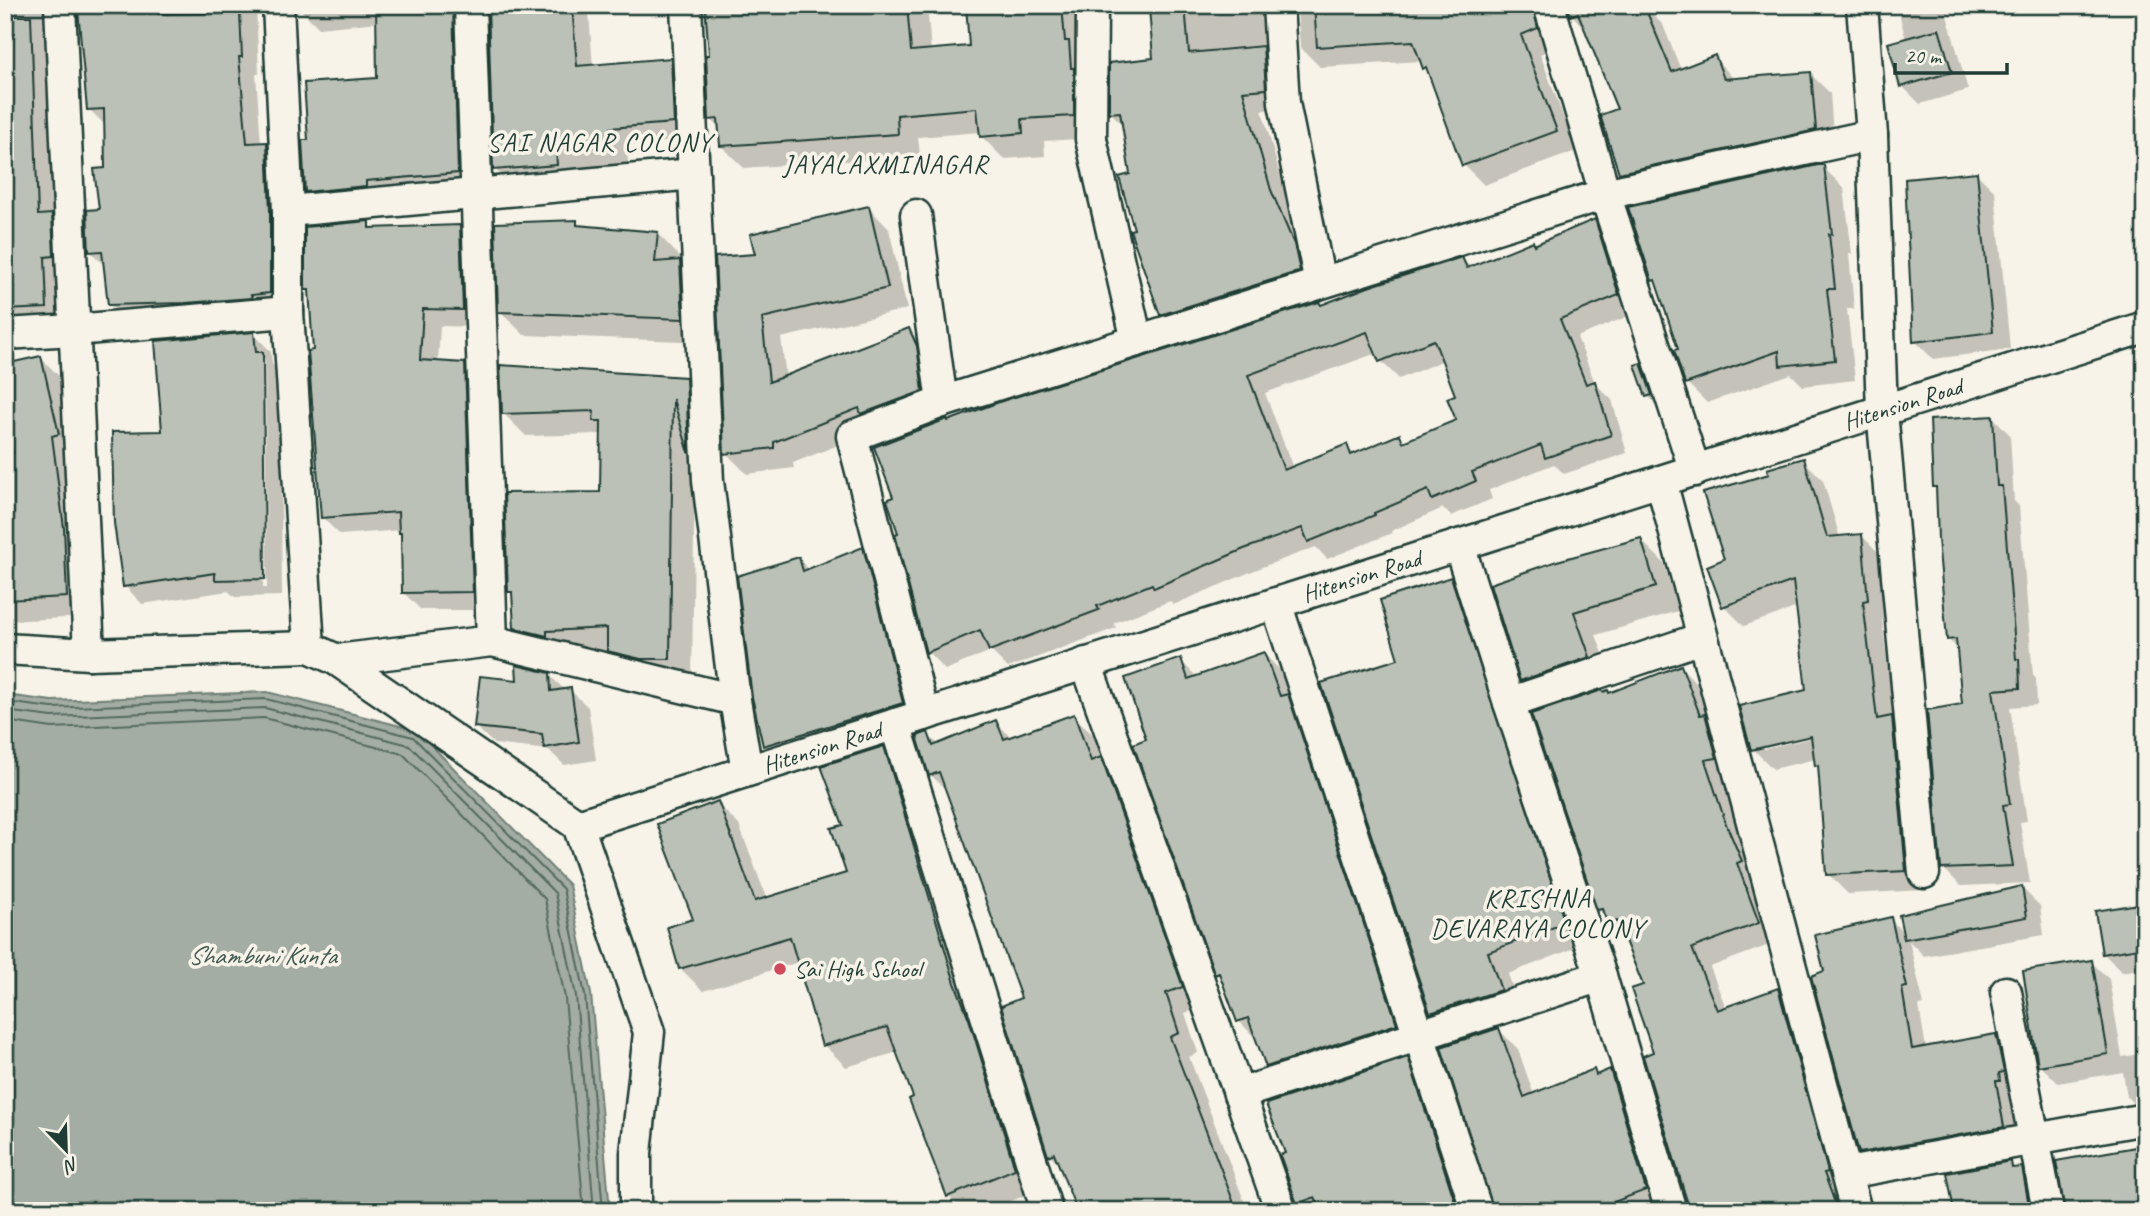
<svg xmlns="http://www.w3.org/2000/svg" width="2150" height="1216" font-family="Caveat,sans-serif">
<style>
.water{fill:#a4ada3;stroke:#6f8077;stroke-width:2}
.shadow{fill:#0003;fill-rule:evenodd}
.lines{fill:none;stroke-linecap:round;stroke-linejoin:round}
.shore{stroke:#546a60;stroke-width:2}
.building{fill:#bbc1b6;stroke:#1f3d34;stroke-width:2;fill-rule:evenodd}
.street-casing{stroke:#1f3d34;stroke-width:35}
.street{stroke:#f7f3e8;stroke-width:30}
.poi-dot{fill:#d1495b;stroke:#f7f3e8;stroke-width:2.5}
.labels{text-anchor:middle;stroke-width:7;stroke-linejoin:round;paint-order:stroke}
.street-label{font-size:24px;fill:#1f3d34;stroke:#f7f3e8}
.poi-label{font-size:24px;fill:#1f3d34;stroke:#f7f3e8;text-anchor:start}
.neighbourhood-label{font-size:26px;letter-spacing:2px;fill:#1f3d34;stroke:#f7f3e8}
.water-label{font-size:26px;font-style:italic;fill:#405950;stroke:#f7f3e8}
</style>
<rect width="100%" height="100%" fill="#f7f3e8"/>
<filter id="ink" filterUnits="userSpaceOnUse"><feTurbulence type="fractalNoise" baseFrequency=".0143" numOctaves="2"/><feDisplacementMap in="SourceGraphic" scale="14" xChannelSelector="R" yChannelSelector="G"/><feConvolveMatrix kernelMatrix="1 2 1 2 8 2 1 2 1" color-interpolation-filters="sRGB"/></filter>
<g filter="url(#ink)">
<path class="water" d="M267,692L416,730L569,885L591,994L610,1211H5V695L52,701Z"/>
<g class="shadow">
<path d="M5,5H47L64,325L5,328Z"/>
<path d="M134,5H256L259,74H256L261,144H266L284,161L288,310L127,322L109,304L105,266L90,251L101,211L106,170V126L89,109Z"/>
<path d="M300,5H454V30L470,46L475,190L324,209L306,191L310,141L379,79L378,22L319,28L301,10Z"/>
<path d="M503,5H674L589,13L593,67L670,60L688,78L691,140L627,145L628,164L573,168L574,182L513,187L495,169Z"/>
<path d="M707,5H927L931,51L970,48L967,5H1082L1096,138L1044,141L1045,156L1004,159L981,136V132L918,137L920,156L744,168L721,146L720,129L711,119L710,57Z"/>
<path d="M1194,5H1643L1663,25L1681,70L1714,57L1735,80L1810,74L1830,93L1834,149L1640,192L1620,172V110L1584,28L1572,15L1570,7H1565L1556,48L1540,54L1576,151L1484,185L1464,165L1430,73L1422,61L1320,67L1300,47L1297,7L1289,9L1285,109L1262,110L1290,211L1313,265L1319,291L1181,334L1162,314L1136,230L1132,175L1124,126L1110,112L1154,59L1151,9Z"/>
<path d="M1897,5H1956L1957,9L1946,12L1968,90L1920,104L1902,86L1906,40Z"/>
<path d="M1823,167L1844,188L1852,254H1849L1854,309H1847L1855,380L1803,386L1791,374L1707,403L1687,383L1681,350L1659,286L1653,280Z"/>
<path d="M1977,174L1995,192L2010,349L1933,359L1915,341Z"/>
<path d="M869,208L889,229L907,309L781,338L786,377L909,330L929,351L943,411L878,429L793,463L794,468L747,474L726,453L757,256Z"/>
<path d="M1594,221L1612,239L1636,313L1577,337L1595,383L1612,400L1627,453L1564,474L1554,464L1489,490L1492,499L1451,516L1443,508L1391,531L1392,533L1327,559L1316,547L1262,567L1173,605L1170,601L1114,623L1116,628L1008,668L991,651L945,670L928,652L897,535L900,534L896,498L948,423L1322,307L1462,259L1471,268L1535,246ZM1377,353L1381,361L1399,379L1444,360L1457,396L1458,421L1406,443L1400,436L1355,455L1346,446L1293,468L1265,393Z"/>
<path d="M576,222L581,227L657,233L681,258V263L704,286L707,342L524,335L500,311Z"/>
<path d="M368,223L374,230L459,226L477,244L480,327L440,326L438,363L464,364L482,382L490,610H421L403,592V535L401,530L340,535L322,517L315,352L311,293L307,289Z"/>
<path d="M254,334L271,352L272,364L280,372L282,596L235,597L228,591L142,604L125,586L164,433ZM261,355L265,359L267,588H263Z"/>
<path d="M41,358L62,379L88,617L5,621V364Z"/>
<path d="M1641,365L1659,383L1666,414L1648,396Z"/>
<path d="M685,379L708,402L695,456L692,681L631,673L609,651L569,653L539,651L516,628L514,596L510,592L602,494V434L526,436L503,413Z"/>
<path d="M1993,417L2010,435L2014,501L2019,506L2033,675L2036,679L2037,705L2010,707L2027,821L2020,822L2030,883L1961,886L1943,868L1964,705L1959,650L1948,639L1938,490L1934,487Z"/>
<path d="M1803,460L1823,480L1840,538L1862,536L1882,556L1887,620H1882L1894,720L1912,738L1925,890L1848,894L1828,874L1820,768L1816,759L1773,769L1753,749L1808,691L1798,607L1744,626L1724,606L1726,560L1771,476ZM1819,733L1820,736L1764,749V745Z"/>
<path d="M1640,539L1664,563L1678,611L1596,635L1613,680L1545,703L1522,680L1492,585Z"/>
<path d="M862,549L883,570L923,724L786,766L765,745L799,559L809,570Z"/>
<path d="M1450,579L1472,601L1585,944L1508,974L1521,1011L1453,1034L1432,1012L1400,660Z"/>
<path d="M1264,654L1283,673L1293,702L1306,715L1415,1043L1287,1085L1268,1066L1259,1042L1239,1021L1224,980L1217,974L1148,740L1180,660L1197,677Z"/>
<path d="M1681,667L1700,687L1735,777L1723,779L1777,942L1710,967L1726,1008L1778,990L1797,1009L1849,1211H1690L1655,1053L1645,986L1627,942L1599,910L1610,694Z"/>
<path d="M549,675L565,690H570L588,707L596,760L564,765L549,750L494,744L476,727L519,682Z"/>
<path d="M1074,716L1094,736L1103,761L1120,779L1202,1007L1185,1013L1198,1053L1189,1057L1248,1211H1077L1061,1166L1050,1155L1023,999L948,792L931,775L927,734L939,745L996,722L1012,738Z"/>
<path d="M883,748L905,770L1036,1191L987,1211H963L948,1196L898,1052L846,1067L824,1045L799,962L703,991L681,969L669,928L696,920L717,803L739,825L767,899L848,875L845,826Z"/>
<path d="M2022,888L2040,906L2044,935L1924,956L1909,941L1924,1005L1919,1006L1926,1048L1996,1036L2013,1054L2021,1144L1878,1170L1860,1152L1826,972L1890,919L1905,934Z"/>
<path d="M2145,905V968L2122,972L2104,954Z"/>
<path d="M2091,962L2109,979L2122,1057L2145,1053V1115L2127,1097L2123,1072L2058,1083L2040,1065Z"/>
<path d="M1499,1030L1518,1049L1534,1095L1594,1071L1598,1076L1610,1071L1629,1090L1665,1211H1496Z"/>
<path d="M1407,1059L1427,1079L1470,1211H1306L1299,1203Z"/>
<path d="M2135,1149L2145,1158V1211H2067Z"/>
<path d="M2010,1163L2016,1169L2021,1168L2039,1186L2044,1211H1956Z"/>
</g>
<g class="lines">
<g class="shore">
<path d="M5,702L52,708L266,699L413,737L563,889L585,995L603,1211"/>
<path d="M5,711L52,717L265,708L409,745L555,893L576,996L594,1211"/>
<path d="M5,721L52,728L264,718L403,754L545,899L565,998L584,1211"/>
</g>
</g>
<g class="building">
<path d="M114,5H157L158,14L240,12L242,57H239L247,143L267,142L270,211V293L251,295L252,298L185,303L108,305L102,251L89,252L87,210L99,209L94,169L105,168L104,109L87,110L78,9Z"/>
<path d="M376,5H453L458,173L366,181V186L305,192L302,140H308L304,83L377,78Z"/>
<path d="M488,5H572L577,66L671,58L674,123L610,128L611,146L556,150L557,165L493,170Z"/>
<path d="M705,5H907L911,51L969,46L966,5H1062L1065,41H1069L1071,68H1074V116L1022,119L1023,133L980,137L977,108L897,115L898,134L720,146L718,119L709,120L706,55H709Z"/>
<path d="M1185,5L1189,53L1263,46L1266,89L1243,91L1271,190L1294,244L1300,271L1160,315L1130,230L1134,229L1119,177L1130,174L1120,112L1109,113V63L1153,58L1149,8Z"/>
<path d="M1314,5H1532L1538,28L1521,35L1557,131L1462,166L1426,67L1423,69L1413,41L1317,47Z"/>
<path d="M1567,5H1644L1672,72L1715,55L1724,79L1811,72L1816,130L1619,173L1600,115L1617,109L1578,13L1571,16Z"/>
<path d="M5,16H31L38,215L52,214L54,256L45,257L47,308L5,310Z"/>
<path d="M1939,29L1952,72L1900,87L1888,43Z"/>
<path d="M1818,165H1824L1832,234H1829L1835,289H1827L1835,360L1780,366L1779,351L1685,384L1674,350L1678,349L1655,280L1652,281L1628,207Z"/>
<path d="M1977,172L1993,332L1913,342L1905,179Z"/>
<path d="M869,206L888,288L762,318L769,382L909,328L917,346L923,391L861,414L859,408L774,442V448L724,454L715,257L755,254L750,234Z"/>
<path d="M1595,219L1619,295L1560,319L1586,384L1595,381L1611,435L1545,458L1541,445L1472,472L1476,481L1432,500L1428,490L1374,513L1375,515L1308,542L1302,528L1244,549L1154,588L1152,584L1097,606L1099,610L989,651L980,630L926,653L895,534L898,533L887,500L893,497L874,447L947,419L948,421L1002,401L1319,302L1321,305L1368,287L1462,257L1467,268L1533,241L1534,245ZM1367,332L1379,362L1434,340L1455,395L1447,398L1456,420L1403,442L1400,434L1351,455L1347,444L1284,470L1248,375Z"/>
<path d="M577,220V225L658,232L655,262L680,260L683,319L498,312L495,223Z"/>
<path d="M369,221V228L460,225L463,310L423,309L420,360L465,363L473,592L402,593L401,533H399L398,512L321,518L308,351L313,350L309,290H305V227Z"/>
<path d="M254,332L256,352H263L265,579L215,580V573L123,587L114,523L112,432L162,431L155,341Z"/>
<path d="M41,356L59,434L52,436L64,528L67,597L5,600V454L13,453L5,417V364Z"/>
<path d="M1641,363L1652,395L1646,397L1635,365Z"/>
<path d="M500,365L686,377L689,453L673,399L670,659H641L607,651V628L547,631V636L514,628L512,592H508L504,493L600,492L601,421H593L594,411L502,414Z"/>
<path d="M1993,416L1997,486H2002L2016,659H2019L2020,688L1993,690L2010,804L2003,805L2013,866L1941,869L1927,710L1962,704L1956,639L1947,640L1938,539L1936,487H1933L1930,420Z"/>
<path d="M1804,458L1827,537L1862,534L1868,600L1863,601L1877,719L1892,716L1906,871L1826,875L1818,765L1815,766L1811,736L1751,750L1739,706L1806,690L1793,581L1722,607L1707,566L1724,559L1703,493L1769,474L1767,469Z"/>
<path d="M1641,538L1656,587L1574,612L1590,657L1520,681L1490,584L1557,561Z"/>
<path d="M863,547L903,703L763,746L752,697L737,576L799,557L803,571Z"/>
<path d="M1451,577L1565,923L1488,952L1501,990L1430,1013L1321,683L1398,659L1380,600Z"/>
<path d="M1264,652L1280,696L1288,694L1397,1024L1266,1067L1248,1018L1237,1022L1219,973L1215,975L1133,744L1146,739L1125,678L1181,658L1188,679Z"/>
<path d="M516,665L550,673L551,691L571,688L579,742L544,748L542,734L474,727L480,676L517,680Z"/>
<path d="M1681,665L1700,715L1705,714L1717,758L1705,760L1726,824L1742,861L1737,863L1759,923L1692,948L1717,1010L1778,988L1828,1172L1824,1173L1838,1211H1690L1643,1056L1653,1052L1631,989L1643,985L1617,921L1608,925L1602,909L1597,910L1531,714L1602,690L1603,692L1608,690L1609,693Z"/>
<path d="M1074,714L1091,761L1101,757L1183,987L1166,993L1179,1033L1170,1037L1237,1211H1077L1054,1153L1048,1156L1001,1006L1021,998L939,772L929,776L917,736L928,732L933,746L996,720L1004,739Z"/>
<path d="M884,746L955,983L969,1019L1015,1169L947,1197L909,1099L913,1097L887,1027L822,1046L790,937L679,969L667,927L693,919L657,824L718,801L755,901L846,873L831,828L843,825L821,766Z"/>
<path d="M2022,886L2027,917L1904,939L1899,915Z"/>
<path d="M2145,903V947L2102,954L2095,911Z"/>
<path d="M1891,917L1907,987L1902,988L1912,1049L1996,1034L2004,1072L1999,1073L2000,1081H1996L2004,1127L1859,1153L1811,976L1824,971L1815,935Z"/>
<path d="M2092,960L2108,1054L2038,1066L2023,971Z"/>
<path d="M1499,1028L1524,1097L1594,1069L1596,1075L1610,1069L1646,1190L1590,1211H1494L1441,1047Z"/>
<path d="M1408,1057L1458,1211H1321L1315,1197L1297,1204L1280,1155L1285,1153L1266,1104Z"/>
<path d="M2136,1147L2144,1194H2140L2143,1211H2065L2056,1161Z"/>
<path d="M2011,1161L2012,1168L2022,1167L2030,1211H1954L1947,1173Z"/>
</g>
<g class="lines">
<defs>
<g id="street">
<path d="M60,5L89,654"/>
<path d="M278,5L288,211V312L309,647"/>
<path d="M470,5L492,641"/>
<path d="M686,5L708,481L735,700L747,771"/>
<path d="M1092,5L1091,139L1137,341"/>
<path d="M1278,5L1284,103L1320,283"/>
<path d="M1549,5L1605,194L1695,471"/>
<path d="M1862,5L1872,135L1882,411L1924,873"/>
<path d="M288,211L694,174"/>
<path d="M916,215L942,402"/>
<path d="M5,334L74,330L288,312"/>
<path d="M1661,481L1856,1211"/>
<path d="M1459,545L1509,703L1601,976L1671,1211"/>
<path d="M1276,603L1477,1211"/>
<path d="M5,649L89,654L309,647L337,660L578,825L649,1032L636,1153V1211"/>
<path d="M337,660L492,641L735,700"/>
<path d="M1086,663L1281,1211"/>
<path d="M1509,703L1702,638"/>
<path d="M924,715L852,436L942,402L1605,194L1872,135"/>
<path d="M895,724L1047,1211"/>
<path id="s1" d="M578,825L2145,327"/>
<path d="M2006,992L2048,1211"/>
<path d="M1239,1094L1601,976"/>
<path d="M1847,1173L2145,1119"/>
</g>
</defs>
<use href="#street" class="street-casing"/>
<use href="#street" class="street"/>
</g>
</g>
<circle class="poi-dot" cx="780" cy="969" r="7"/>
<g class="labels">
<g class="street-label">
<text dy="8" stroke="none"><textPath href="#s1" startOffset="1390">Hitension Road</textPath></text>
<text dy="8" stroke="none"><textPath href="#s1" startOffset="822">Hitension Road</textPath></text>
<text dy="8" stroke="none"><textPath href="#s1" startOffset="256">Hitension Road</textPath></text>
</g>
<g class="poi-label">
<text x="794" y="977">Sai High School</text>
</g>
<g class="neighbourhood-label">
<text x="600" y="151">SAI NAGAR COLONY</text>
<text x="886" y="173">JAYALAXMINAGAR</text>
<text x="1538" y="907">KRISHNA<tspan x="1538" dy="30">DEVARAYA COLONY</tspan></text>
</g>
<g class="water-label">
<text x="262" y="964">Shambuni Kunta</text>
</g>
</g>
<rect width="2150" height="1216" fill="none" stroke="#f7f3e8" stroke-width="28"/>
<rect x="14" y="14" width="2122" height="1188" fill="none" stroke="#1f3d34" stroke-width="2.5" filter="url(#ink)"/>
<g transform="translate(66 1150) rotate(157)" stroke="#f7f3e8" stroke-width="5" paint-order="stroke">
<path d="M0-5L12 26L0 18L-12 26Z" fill="#1f3d34"/>
<text y="-10" font-size="19" font-weight="bold" text-anchor="middle" fill="#1f3d34">N</text>
</g>
<path d="M1895 63v10h112v-10" fill="none" stroke="#1f3d34" stroke-width="3.5"/>
<text x="1905" y="63" font-size="21" fill="#1f3d34" stroke="#f7f3e8" stroke-width="5" paint-order="stroke">20 m</text>
</svg>
